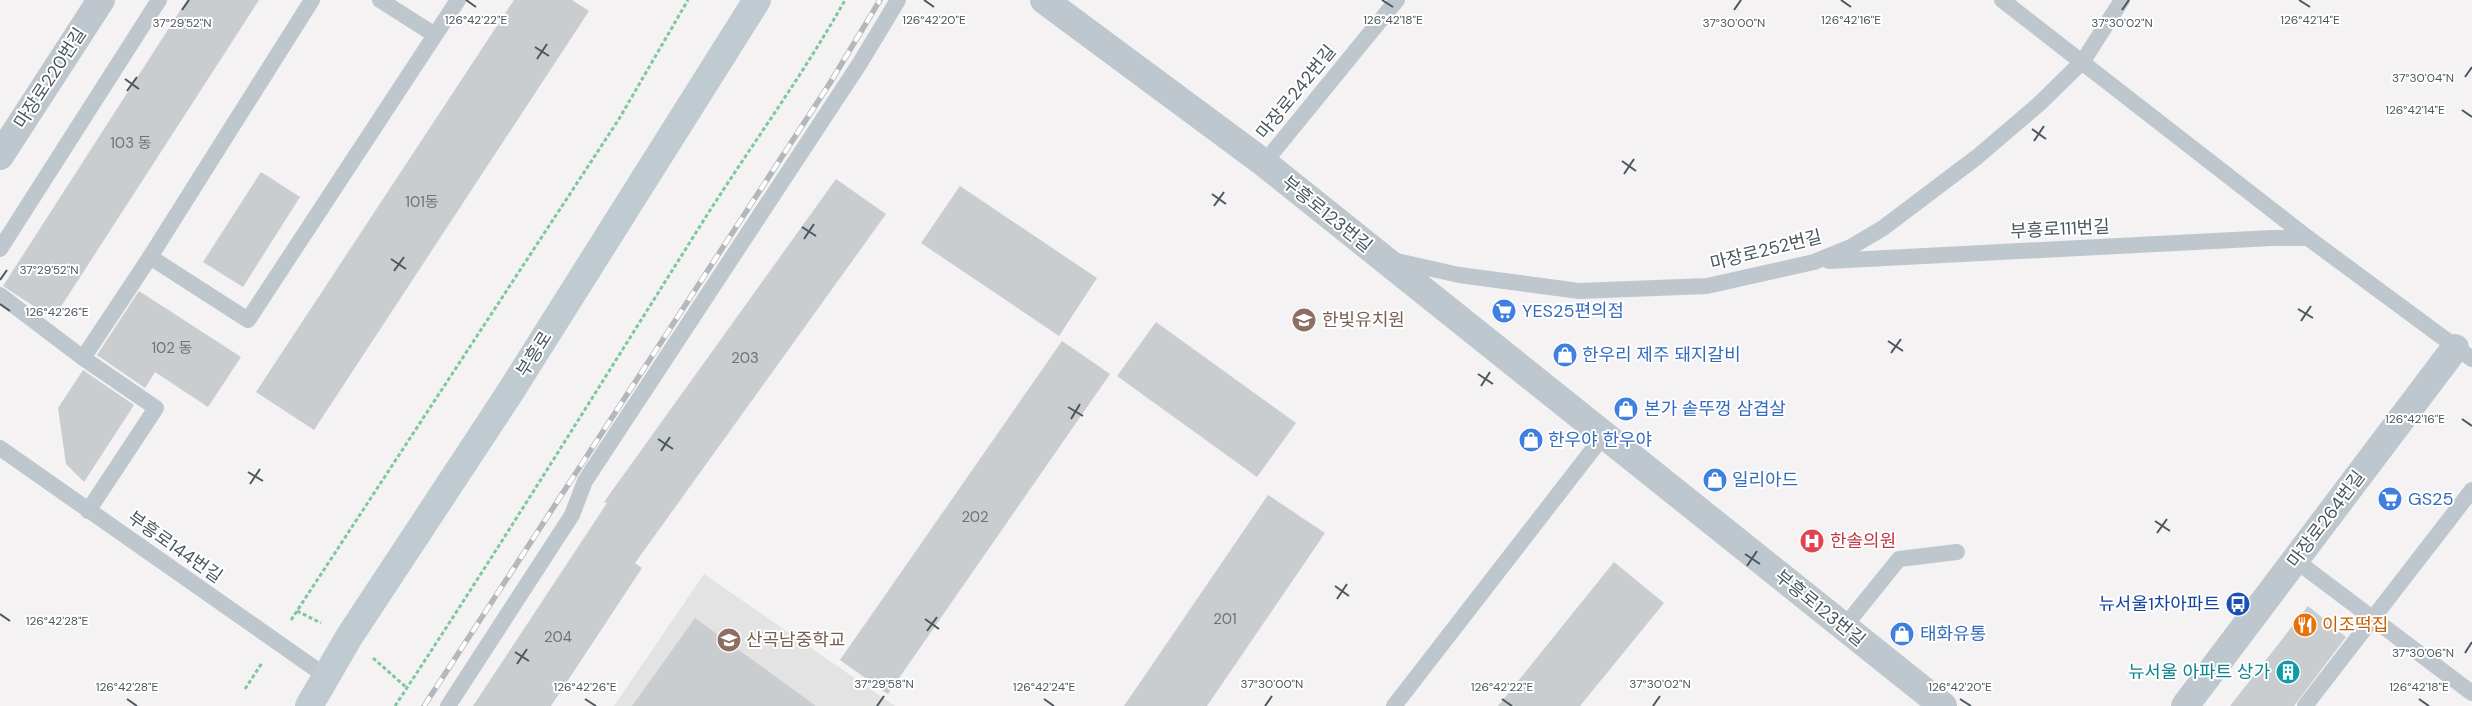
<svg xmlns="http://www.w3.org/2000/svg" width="2472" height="706" font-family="'DM Sans','Noto Sans KR',sans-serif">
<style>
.education{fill:#e4e3e3}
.building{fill:#c9cdd0}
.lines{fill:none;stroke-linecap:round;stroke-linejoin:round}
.path{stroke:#7ec99c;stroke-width:3;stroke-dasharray:4 2.5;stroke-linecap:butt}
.service{stroke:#bec7cd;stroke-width:16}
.minor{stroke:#bec7cd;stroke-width:28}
.secondary{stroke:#bfcad1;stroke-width:28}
.rail-casing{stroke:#b4b8bb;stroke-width:5.5}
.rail{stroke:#fff;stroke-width:4;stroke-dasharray:11;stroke-linecap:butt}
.ticks{fill:none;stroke:#4a575e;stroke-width:2}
.labels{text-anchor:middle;stroke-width:4;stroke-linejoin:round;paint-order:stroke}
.number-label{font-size:15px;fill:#6a747a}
.street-label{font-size:18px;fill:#4a575e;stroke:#fff}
.shop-label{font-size:18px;fill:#366cbe;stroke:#fff;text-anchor:start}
.education-label{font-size:18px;fill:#785e54;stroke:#fff;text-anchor:start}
.health-label{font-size:18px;fill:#be3a42;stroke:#fff;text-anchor:start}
.transit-label{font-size:18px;fill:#164399;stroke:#fff;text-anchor:end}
.food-label{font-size:18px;fill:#c56008;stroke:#fff;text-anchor:start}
.culture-label{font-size:18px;fill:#0d838f;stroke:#fff;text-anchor:end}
.ticks-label{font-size:12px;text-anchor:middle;fill:#4a575e;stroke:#fff;stroke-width:4;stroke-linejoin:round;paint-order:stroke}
</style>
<rect width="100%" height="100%" fill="#f4f2f2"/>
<path class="education" d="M704,574L895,706H614Z"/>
<g class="building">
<path d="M187,0H259L53,319L3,286Z"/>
<path d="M514,0H572L589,11L314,430L256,392Z"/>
<path d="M261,172L300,197L243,287L203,262Z"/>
<path d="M836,179L886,214L635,563L642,568L551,706H473L607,503L604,502Z"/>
<path d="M960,186L1097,278L1059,336L921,243Z"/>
<path d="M139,291L241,357L208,407L155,372L145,388L97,355Z"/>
<path d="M1156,322L1296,423L1257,477L1117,376Z"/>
<path d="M1062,341L1110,374L888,694L840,660Z"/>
<path d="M83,370L134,405L84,482L66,464L58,408Z"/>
<path d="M1268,495L1325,533L1207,706H1124Z"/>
<path d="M1614,562L1664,603L1580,706H1498Z"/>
<path d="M2308,606L2346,637L2294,706H2230Z"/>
<path d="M695,618L816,706H632Z"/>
</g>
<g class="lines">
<g class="path">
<path d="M297,611L321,623"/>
<path d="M291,620L619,119L688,0"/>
<path d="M373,658L407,688"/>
<path d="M245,689L262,663"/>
<path d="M395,706C500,547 600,385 702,223C749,148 802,77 845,0"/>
</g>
<g class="service">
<path d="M312,0L150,257L248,320L458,0"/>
<path d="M380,0L435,35"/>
<path d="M2002,0L2308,238L2472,359"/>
<path d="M1264,163L1397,0"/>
<path d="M0,249L159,0"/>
<path d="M1392,260L1459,275L1579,291L1707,286L1814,262L1851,247L1883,228L1977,157L2039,104L2083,61L2122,0"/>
<path d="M1829,261L2272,238H2308"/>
<path d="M0,295L83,358"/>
<path d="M0,448L327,677"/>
<path d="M88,511L156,408L83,358L150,257"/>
<path d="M2295,560L2472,693"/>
<path d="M1844,627L1899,559L1957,552"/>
<path d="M448,706L572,515L585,481L860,63L898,0"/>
<path d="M1394,706L1604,435"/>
<path d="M2305,706L2472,490"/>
</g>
<g class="minor">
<path d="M1044,0L1264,163L1943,706"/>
<path d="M0,156L101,0"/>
<path d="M2185,706L2455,348"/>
</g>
<path class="secondary" d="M309,706L349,637L509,394L757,0"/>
<defs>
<path id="rail" d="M424,706L830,83L880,0"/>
</defs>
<use href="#rail" class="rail-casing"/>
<use href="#rail" class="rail"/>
</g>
<path class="ticks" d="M466,0L476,7M924,0L934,7M1382,0L1393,7M1841,0L1851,7M2299,0L2310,7M182,10L189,0M1734,10L1741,0M2122,10L2129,0M535,47L549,56M537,59L547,44M2465,77L2472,67M125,79L139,89M127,91L137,77M2462,110L2472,117M2032,129L2046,139M2034,141L2044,126M1622,161L1636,171M1624,174L1634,159M1212,194L1226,204M1214,206L1224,192M802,227L816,236M804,239L814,224M391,259L406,269M394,271L404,257M0,280L7,270M0,304L10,311M2298,309L2313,318M2301,321L2311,306M1888,341L1903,351M1891,353L1901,339M1478,374L1493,384M1481,386L1490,372M1068,407L1083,416M1071,419L1080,404M2462,419L2472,426M658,439L673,449M661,451L670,437M248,472L263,481M250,484L260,469M2155,521L2170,531M2157,533L2167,519M1745,554L1760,564M1747,566L1757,551M1335,586L1349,596M1337,599L1347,584M0,614L10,621M925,619L939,629M927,631L937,617M515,652L529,661M2465,653L2472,642M517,664L527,649M127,699L137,706M585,699L596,706M1044,699L1054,706M1502,699L1512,706M1960,699L1971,706M2419,699L2429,706M877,706L884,696M1265,706L1272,696M1653,706L1660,696"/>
<defs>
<symbol id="supermarket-disc" viewBox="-11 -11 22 22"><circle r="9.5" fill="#3f7fe0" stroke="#fff"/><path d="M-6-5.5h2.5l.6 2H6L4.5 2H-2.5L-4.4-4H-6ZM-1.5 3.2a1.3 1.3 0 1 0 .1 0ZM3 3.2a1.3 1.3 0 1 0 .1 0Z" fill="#fff"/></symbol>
<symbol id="school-disc" viewBox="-11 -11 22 22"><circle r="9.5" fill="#8d6e63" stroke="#fff"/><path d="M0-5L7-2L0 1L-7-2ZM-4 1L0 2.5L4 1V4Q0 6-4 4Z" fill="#fff"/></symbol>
<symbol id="shop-disc" viewBox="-11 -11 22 22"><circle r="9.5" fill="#3f7fe0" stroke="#fff"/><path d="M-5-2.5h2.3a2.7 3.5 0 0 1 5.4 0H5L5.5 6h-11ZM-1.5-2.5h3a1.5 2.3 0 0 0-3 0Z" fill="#fff"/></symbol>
<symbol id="hospital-disc" viewBox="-11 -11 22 22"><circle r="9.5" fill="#e0444e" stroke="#fff"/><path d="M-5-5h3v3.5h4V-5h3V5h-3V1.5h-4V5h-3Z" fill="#fff"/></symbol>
<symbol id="bus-disc" viewBox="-11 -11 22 22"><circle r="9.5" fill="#1a4fb4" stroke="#fff"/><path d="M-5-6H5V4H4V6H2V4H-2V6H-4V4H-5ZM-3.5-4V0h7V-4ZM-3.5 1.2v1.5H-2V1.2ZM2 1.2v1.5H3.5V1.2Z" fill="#fff"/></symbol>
<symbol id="restaurant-disc" viewBox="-11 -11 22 22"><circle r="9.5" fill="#e8710a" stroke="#fff"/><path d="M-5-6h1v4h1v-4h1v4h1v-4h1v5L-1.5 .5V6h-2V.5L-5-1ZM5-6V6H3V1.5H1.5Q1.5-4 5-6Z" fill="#fff"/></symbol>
<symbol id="building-disc" viewBox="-11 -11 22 22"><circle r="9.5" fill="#0f9aa8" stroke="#fff"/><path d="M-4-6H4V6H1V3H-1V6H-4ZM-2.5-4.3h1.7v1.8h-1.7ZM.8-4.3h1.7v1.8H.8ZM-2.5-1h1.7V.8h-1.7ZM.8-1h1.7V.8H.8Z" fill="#fff"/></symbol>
</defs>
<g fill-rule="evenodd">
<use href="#supermarket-disc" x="1490" y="297" width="28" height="28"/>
<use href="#school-disc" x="1290" y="306" width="28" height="28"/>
<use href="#shop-disc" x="1551" y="341" width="28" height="28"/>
<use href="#shop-disc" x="1612" y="395" width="28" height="28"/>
<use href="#shop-disc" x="1517" y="426" width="28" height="28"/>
<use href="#shop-disc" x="1701" y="466" width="28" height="28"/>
<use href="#supermarket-disc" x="2376" y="485" width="28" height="28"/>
<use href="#hospital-disc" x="1798" y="527" width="28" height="28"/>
<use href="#bus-disc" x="2224" y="590" width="28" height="28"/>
<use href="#restaurant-disc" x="2291" y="611" width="28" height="28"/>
<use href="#shop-disc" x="1888" y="620" width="28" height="28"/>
<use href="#school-disc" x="715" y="626" width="28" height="28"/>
<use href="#building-disc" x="2274" y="658" width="28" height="28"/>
</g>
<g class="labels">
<g class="number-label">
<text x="131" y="148">103 동</text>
<text x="422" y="207">101동</text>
<text x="172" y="353">102 동</text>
<text x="745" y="363">203</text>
<text x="975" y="522">202</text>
<text x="1225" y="624">201</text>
<text x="558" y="642">204</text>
</g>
<g class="street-label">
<text transform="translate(50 78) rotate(-57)" y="6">마장로220번길</text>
<text transform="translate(1296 92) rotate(-51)" y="6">마장로242번길</text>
<text transform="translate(1327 214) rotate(39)" y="6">부흥로123번길</text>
<text transform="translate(2060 229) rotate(-3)" y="6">부흥로111번길</text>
<text transform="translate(1766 250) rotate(-14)" y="6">마장로252번길</text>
<text transform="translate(534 354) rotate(-58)" y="6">부흥로</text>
<text transform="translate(2326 519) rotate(-53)" y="6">마장로264번길</text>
<text transform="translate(175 547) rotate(35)" y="6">부흥로144번길</text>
<text transform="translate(1820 608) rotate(39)" y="6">부흥로123번길</text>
</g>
<g class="shop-label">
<text x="1522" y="317">YES25편의점</text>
<text x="1582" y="361">한우리 제주 돼지갈비</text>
<text x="1644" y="415">본가 솥뚜껑 삼겹살</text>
<text x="1548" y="446">한우야 한우야</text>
<text x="1732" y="486">일리아드</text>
<text x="2408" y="505">GS25</text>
<text x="1920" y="640">태화유통</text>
</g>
<g class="education-label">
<text x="1322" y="326">한빛유치원</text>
<text x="746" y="646">산곡남중학교</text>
</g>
<g class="health-label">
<text x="1830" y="547">한솔의원</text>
</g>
<g class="transit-label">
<text x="2220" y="610">뉴서울1차아파트</text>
</g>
<g class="food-label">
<text x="2322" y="631">이조떡집</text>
</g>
<g class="culture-label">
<text x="2270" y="678">뉴서울 아파트 상가</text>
</g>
</g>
<g class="ticks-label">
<text x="2310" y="24">126°42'14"E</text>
<text x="476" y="24">126°42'22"E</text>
<text x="934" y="24">126°42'20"E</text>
<text x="1393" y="24">126°42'18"E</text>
<text x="1851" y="24">126°42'16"E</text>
<text x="2122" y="27">37°30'02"N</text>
<text x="182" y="27">37°29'52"N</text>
<text x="1734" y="27">37°30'00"N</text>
<text x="2423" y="82">37°30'04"N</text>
<text x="2415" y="114">126°42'14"E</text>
<text x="49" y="274">37°29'52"N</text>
<text x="57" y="316">126°42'26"E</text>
<text x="2415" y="423">126°42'16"E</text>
<text x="57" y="625">126°42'28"E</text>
<text x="2423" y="657">37°30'06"N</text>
<text x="884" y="688">37°29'58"N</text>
<text x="1272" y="688">37°30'00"N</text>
<text x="1660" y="688">37°30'02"N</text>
<text x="127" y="691">126°42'28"E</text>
<text x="585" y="691">126°42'26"E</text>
<text x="1044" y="691">126°42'24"E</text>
<text x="1502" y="691">126°42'22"E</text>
<text x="1960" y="691">126°42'20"E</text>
<text x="2419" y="691">126°42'18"E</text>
</g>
</svg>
